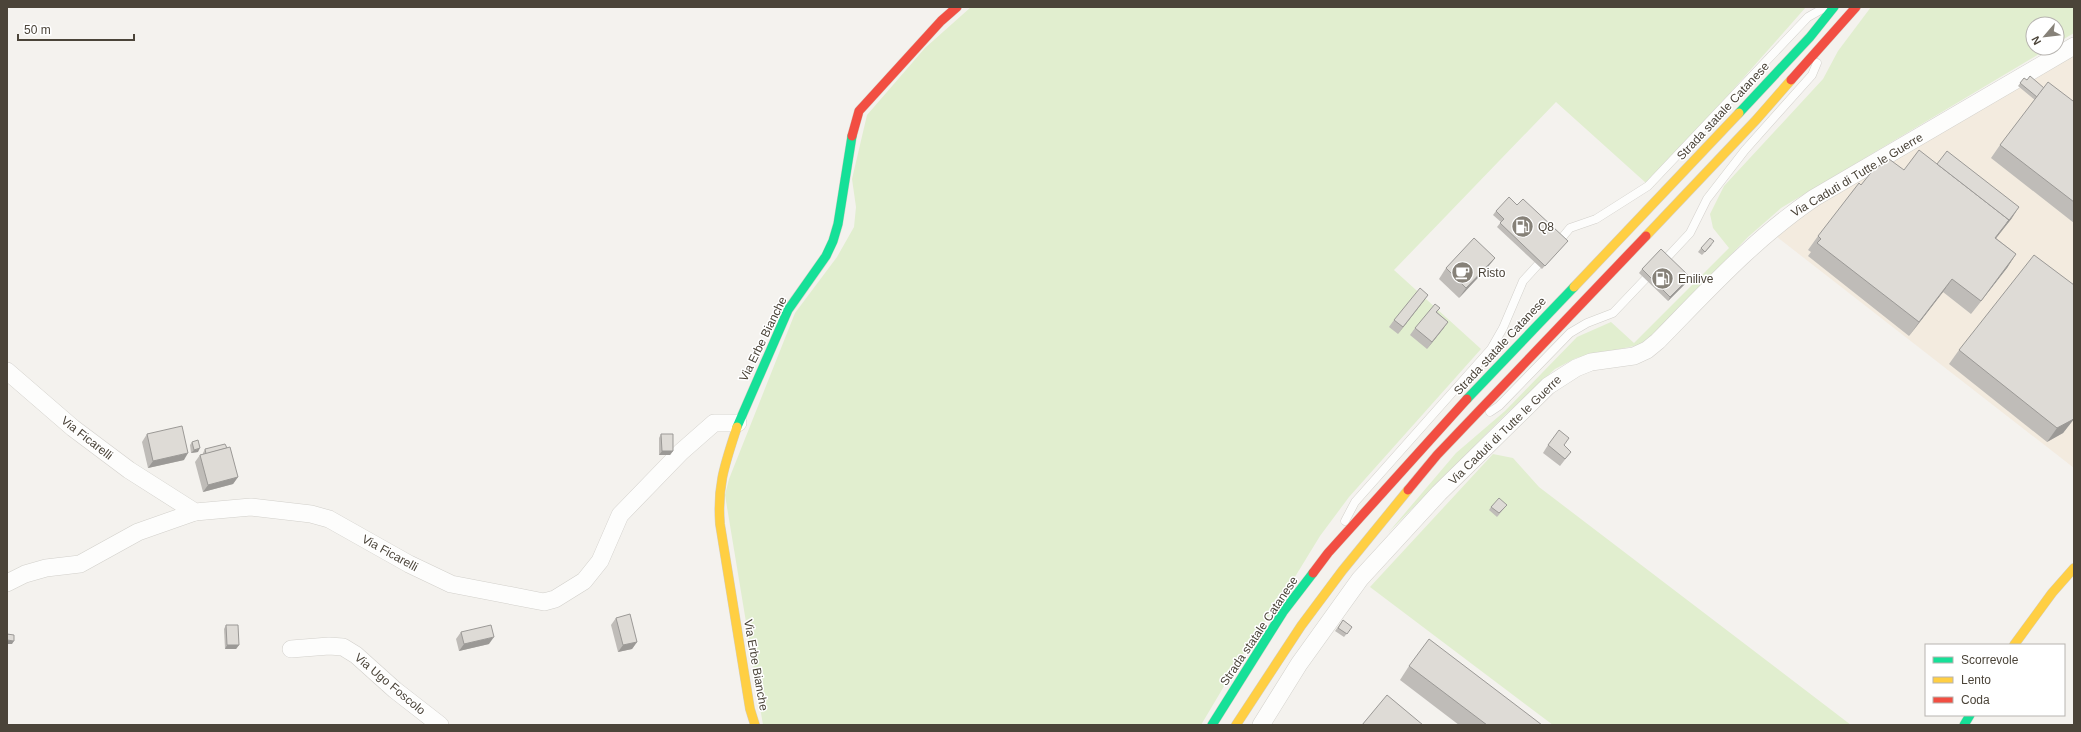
<svg xmlns="http://www.w3.org/2000/svg" width="2081" height="732" font-family="Arial,sans-serif">
<style>
.commercial{fill:#f3ebdf}
.green{fill:#e1eecf}
.lines{fill:none;stroke-linecap:round;stroke-linejoin:round}
.lane-casing{stroke:#d2d0cb;stroke-width:9}
.street-casing{stroke:#d2d0cb;stroke-width:18}
.fast-casing{stroke:#d3cfc5;stroke-width:10}
.slow-casing{stroke:#d3cfc5;stroke-width:10}
.jam-casing{stroke:#d3cfc5;stroke-width:10}
.lane{stroke:#fdfdfc;stroke-width:8}
.street{stroke:#fdfdfc;stroke-width:17}
.fast{stroke:#16e098;stroke-width:9}
.slow{stroke:#ffcf43;stroke-width:9}
.jam{stroke:#f24e42;stroke-width:9}
.wall{fill:#bfbcb8}
.shaded-wall{fill:#9b9996}
.building{fill:#dedbd6;stroke:#9b9996}
.labels{text-anchor:middle;stroke-width:3;stroke-linejoin:round;paint-order:stroke}
.street-label{font-size:12px;fill:#4b4439;stroke:#fff}
.poi-label{font-size:12px;fill:#4b4439;stroke:#fff;text-anchor:start}
</style>
<rect width="100%" height="100%" fill="#f4f2ee"/>
<path class="commercial" d="M2074,54V468L1777,237L1809,210Z"/>
<g class="green">
<path d="M971,7H1806L1730,93L1646,183L1556,102L1394,270L1481,349L1349,497L1320,536L1290,585L1242,656L1201,725H763L725,495L729,479L795,313L837,257L854,227L856,207L852,179L867,115L925,48Z"/>
<path d="M1871,7H2074V33L2057,43V24H2033V48H2049L1781,208L1748,237L1651,337L1639,345L1576,358L1555,369L1506,414L1388,533L1456,453L1505,411L1577,337L1611,322L1634,343L1729,248L1713,228L1710,214L1724,186L1823,79L1838,51Z"/>
<path d="M1493,454L1513,458L1539,487L1851,725H1553L1370,587Z"/>
</g>
<g class="lines">
<defs>
<g id="lane">
<path d="M1556,245L1570,228L1596,219L1648,186L1808,17L1824,8"/>
<path d="M1661,264L1690,233L1707,199L1745,150L1812,75L1817,63"/>
<path d="M1490,412L1499,406L1570,333L1587,323L1613,313L1652,272"/>
<path d="M1345,521L1355,502L1491,349L1503,328L1523,281L1544,258"/>
</g>
<g id="street">
<path d="M7,371L73,428L129,470L195,512L251,507L311,514L329,519L409,564L451,584L544,602L555,599L584,581L600,561L620,515L681,452L714,423H738"/>
<path d="M7,583L25,574L46,568L80,564L138,532L195,512"/>
<path d="M291,649L329,646L343,647L356,655L395,690L440,725"/>
<path d="M1261,725L1299,664L1360,579L1439,493L1548,386L1576,368L1591,362L1634,356L1647,350L1658,341C1709,289 1754,239 1814,198L2074,46"/>
</g>
<g id="fast">
<path d="M1739,113L1810,37L1834,7"/>
<path d="M1467,399L1574,287"/>
<path d="M737,427L788,310L826,256L833,241L838,224L852,136"/>
<path d="M1212,725L1283,612L1313,573"/>
<path d="M1964,725L1970,715"/>
</g>
<g id="slow">
<path d="M1646,236L1756,120L1791,80"/>
<path d="M1574,287L1739,113"/>
<path d="M737,427C725,464 717,485 720,524L750,709L755,725"/>
<path d="M2014,645L2052,593L2074,568"/>
<path d="M1236,725L1301,626L1342,571L1408,490"/>
</g>
<g id="jam">
<path d="M1791,80L1856,7"/>
<path d="M852,136L859,111L941,21L957,7"/>
<path d="M1408,490L1437,455L1646,236"/>
<path d="M1313,573L1328,553L1467,399"/>
</g>
</defs>
<use href="#lane" class="lane-casing"/>
<use href="#street" class="street-casing"/>
<use href="#fast" class="fast-casing"/>
<use href="#slow" class="slow-casing"/>
<use href="#jam" class="jam-casing"/>
<use href="#lane" class="lane"/>
<use href="#street" class="street"/>
<use href="#fast" class="fast"/>
<use href="#slow" class="slow"/>
<use href="#jam" class="jam"/>
</g>
<g class="wall">
<path d="M2024,78L2027,80L2073,101L2074,99V223L1991,158L2000,145L2035,100L2018,86Z"/>
<path d="M1937,164L2012,218L1996,238L2016,254L2007,268L1971,314L1943,292L1909,336L1808,256L1811,252L1808,250L1818,236L1861,185L1904,170Z"/>
<path d="M1517,205L1565,244L1542,269L1497,227L1501,222L1493,215L1496,211Z"/>
<path d="M1712,245L1702,255L1698,252L1701,248Z"/>
<path d="M1495,258L1487,268L1459,298L1439,279L1446,268Z"/>
<path d="M1642,269L1690,277L1688,281L1668,301L1639,273Z"/>
<path d="M2074,285V419L2063,433L2047,442L1949,364L1959,350Z"/>
<path d="M1428,295L1398,334L1389,327L1394,320Z"/>
<path d="M1440,308L1437,312L1448,322L1443,329L1427,349L1410,335L1415,328Z"/>
<path d="M147,434L184,460L148,468L142,442Z"/>
<path d="M661,434L673,451L670,455H659V438Z"/>
<path d="M192,442L198,452L191,453L190,445Z"/>
<path d="M1548,445L1564,446L1571,452L1560,466L1543,453Z"/>
<path d="M227,448L238,477L233,484L203,492L195,462L200,455L203,454V453L205,449Z"/>
<path d="M1507,505L1497,517L1489,510L1491,507Z"/>
<path d="M616,618L637,642L632,649L618,652L611,625Z"/>
<path d="M1343,620L1352,627L1344,637L1335,631Z"/>
<path d="M226,625L239,645L236,649H225L224,629Z"/>
<path d="M461,632L489,644L459,651L456,639Z"/>
<path d="M1409,666L1542,725H1459L1400,680Z"/>
</g>
<g class="shaded-wall">
<path d="M2019,207L2012,218L1986,251L1995,238Z"/>
<path d="M2016,254L2007,268L1971,314L1981,301Z"/>
<path d="M1495,258L1487,268L1459,298L1466,288Z"/>
<path d="M1690,277L1688,281L1668,301L1670,297Z"/>
<path d="M1952,279L1943,292L1909,336L1919,322Z"/>
<path d="M1428,295L1423,302L1398,334L1403,327Z"/>
<path d="M1448,322L1443,329L1427,349L1432,342Z"/>
<path d="M2074,418V419L2063,433L2047,442L2057,428Z"/>
<path d="M200,448L198,452L191,453L194,450Z"/>
<path d="M662,451H673L670,455H659Z"/>
<path d="M188,453L184,460L148,468L153,461Z"/>
<path d="M238,477L233,484L203,492L208,485Z"/>
<path d="M494,637L489,644L459,651L464,644Z"/>
<path d="M7,640L14,641L12,644H7Z"/>
<path d="M637,642L632,649L618,652L623,645Z"/>
<path d="M227,645H239L236,649H225Z"/>
</g>
<g class="building">
<path d="M2030,76L2044,88L2037,97L2020,83L2024,78L2027,80Z"/>
<path d="M2048,82L2073,101L2074,99V202L2000,145Z"/>
<path d="M1919,150L2009,220L1995,238L2016,254L1981,301L1952,279L1919,322L1817,243L1821,239L1818,236L1859,183L1861,185L1873,170L1889,159L1904,170Z"/>
<path d="M1947,151L2019,207L2007,223L2009,220L1937,164Z"/>
<path d="M1509,197L1517,205L1523,199L1568,241L1545,266L1500,223L1504,219L1496,211Z"/>
<path d="M1474,238L1495,258L1466,288L1446,268Z"/>
<path d="M1710,238L1714,241L1705,252L1701,248Z"/>
<path d="M1661,249L1690,277L1670,297L1642,269Z"/>
<path d="M2034,255L2074,285V418L2072,420L2057,428L1959,350Z"/>
<path d="M1420,288L1428,295L1403,327L1394,320Z"/>
<path d="M1435,304L1440,308L1436,312L1448,322L1432,342L1415,328Z"/>
<path d="M182,426L188,453L153,461L147,434Z"/>
<path d="M1559,430L1569,438L1564,445L1571,452L1565,459L1548,445Z"/>
<path d="M661,434H673V451H662Z"/>
<path d="M198,440L200,448L194,450L192,442Z"/>
<path d="M225,444L227,448L206,454L205,449Z"/>
<path d="M230,447L238,477L208,485L200,455Z"/>
<path d="M1499,498L1507,505L1499,513L1491,507Z"/>
<path d="M630,614L637,642L623,645L616,618Z"/>
<path d="M1343,620L1352,627L1347,634L1338,628Z"/>
<path d="M226,625H238L239,645H227Z"/>
<path d="M491,625L494,637L464,644L461,632Z"/>
<path d="M7,634L14,635V641L7,640Z"/>
<path d="M1429,639L1542,725H1487L1409,666Z"/>
<path d="M1387,695L1423,725H1362Z"/>
</g>
<defs>
<symbol id="fuel-disc" viewBox="-11 -11 22 22"><circle r="9.5" fill="#868178" stroke="#fff"/><path d="M-5.5-6h7V0h2V4h1.3V-2.5L3-4.5l.8-.8L6-3V5H2.5V1h-1V6h-7ZM-4.2-4.7v3.2H.2V-4.7Z" fill="#fff"/></symbol>
<symbol id="cafe-disc" viewBox="-11 -11 22 22"><circle r="9.5" fill="#868178" stroke="#fff"/><path d="M-5.5-4.5H6V0H3Q3 3.5 0 3.5H-2.5Q-5.5 3.5-5.5 0ZM3-3.2v2h1.7v-2ZM-6 4.5H4V6H-6Z" fill="#fff"/></symbol>
</defs>
<g fill-rule="evenodd">
<use href="#fuel-disc" x="1510" y="214" width="25" height="25"/>
<use href="#cafe-disc" x="1450" y="260" width="25" height="25"/>
<use href="#fuel-disc" x="1650" y="266" width="25" height="25"/>
</g>
<g class="labels">
<g class="street-label">
<text transform="translate(1723 111) rotate(-47)" y="4">Strada statale Catanese</text>
<text transform="translate(1857 175) rotate(-31)" y="4">Via Caduti di Tutte le Guerre</text>
<text transform="translate(763 339) rotate(-64)" y="4">Via Erbe Bianche</text>
<text transform="translate(1500 346) rotate(-47)" y="4">Strada statale Catanese</text>
<text transform="translate(1505 430) rotate(-44)" y="4">Via Caduti di Tutte le Guerre</text>
<text transform="translate(87 438) rotate(38)" y="4">Via Ficarelli</text>
<text transform="translate(390 553) rotate(29)" y="4">Via Ficarelli</text>
<text transform="translate(1259 631) rotate(-56)" y="4">Strada statale Catanese</text>
<text transform="translate(756 665) rotate(80)" y="4">Via Erbe Bianche</text>
<text transform="translate(390 684) rotate(40)" y="4">Via Ugo Foscolo</text>
</g>
<g class="poi-label">
<text x="1538" y="231">Q8</text>
<text x="1478" y="277">Risto</text>
<text x="1678" y="283">Enilive</text>
</g>
</g>
<rect width="2081" height="732" fill="none" stroke="#4b4439" stroke-width="16"/>
<rect x="1925" y="644" width="140" height="72" fill="#ffffff" stroke="#b7b4b0"/>
<rect x="1933" y="657" width="20" height="6" fill="#16e098" stroke="#b7b4b0"/>
<text x="1961" y="664" font-size="12" fill="#4b4439">Scorrevole</text>
<rect x="1933" y="677" width="20" height="6" fill="#ffcf43" stroke="#b7b4b0"/>
<text x="1961" y="684" font-size="12" fill="#4b4439">Lento</text>
<rect x="1933" y="697" width="20" height="6" fill="#f24e42" stroke="#b7b4b0"/>
<text x="1961" y="704" font-size="12" fill="#4b4439">Coda</text>
<g transform="translate(2045 36) rotate(242)"><circle r="19" fill="#ffffff" stroke="#b7b4b0"/>
<path d="M0-3L7 15L0 10L-7 15Z" fill="#868178"/>
<text y="-6" font-size="11" font-weight="bold" text-anchor="middle" fill="#4b4439">N</text>
</g>
<path d="M18 34v6h116v-6" fill="none" stroke="#4b4439" stroke-width="2"/>
<text x="24" y="34" font-size="12" fill="#4b4439" stroke="#ffffff" stroke-width="3" paint-order="stroke">50 m</text>
</svg>
